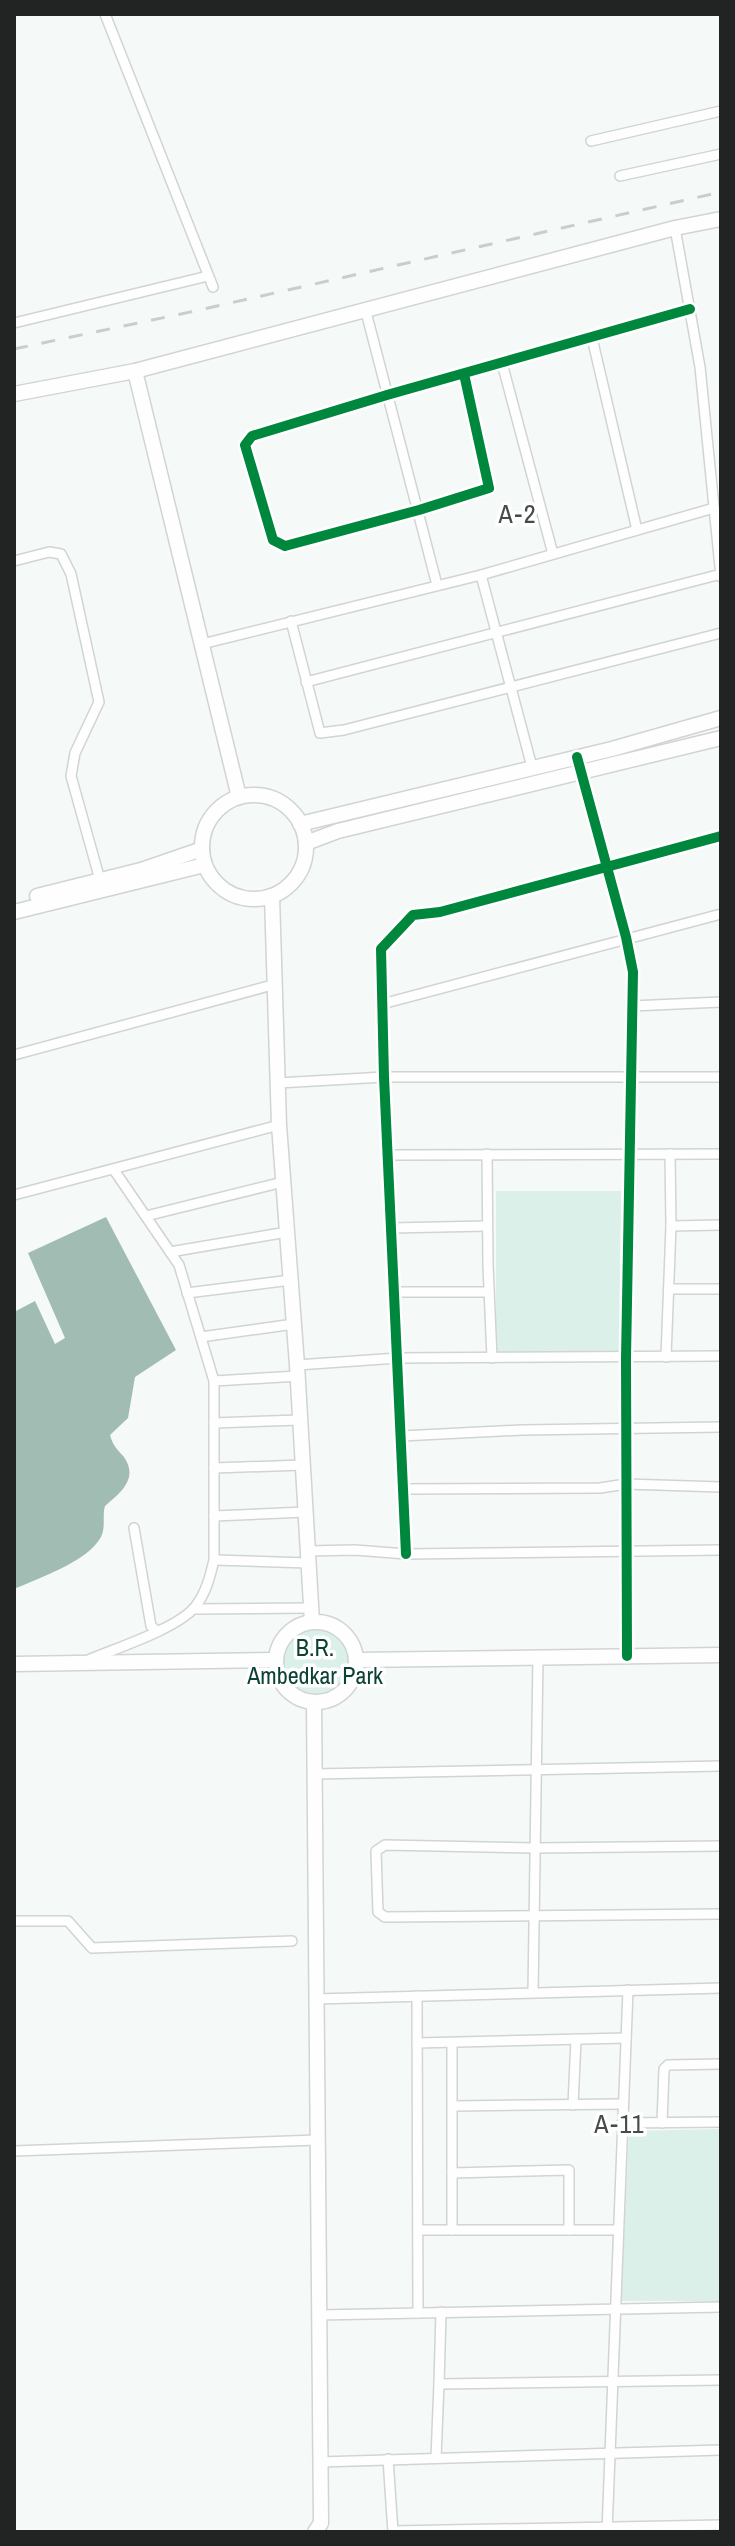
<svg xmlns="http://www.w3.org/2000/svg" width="735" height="2546" font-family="'Archivo Narrow',sans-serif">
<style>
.green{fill:#dbf0e9}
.water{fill:#a1bcb3}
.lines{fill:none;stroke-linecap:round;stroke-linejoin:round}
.street-casing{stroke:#d1d4d3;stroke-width:12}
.secondary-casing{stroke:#d1d4d3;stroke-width:17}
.primary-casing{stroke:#d1d4d3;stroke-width:17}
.street{stroke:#fefefe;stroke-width:9}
.secondary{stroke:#fefefe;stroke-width:14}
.primary{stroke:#fefefe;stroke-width:14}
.rail{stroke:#cbcdcc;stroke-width:3;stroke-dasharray:14 14;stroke-linecap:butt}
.cycleway-casing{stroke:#fff;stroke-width:15}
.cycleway{stroke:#00873e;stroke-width:10}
.labels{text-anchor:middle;stroke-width:7;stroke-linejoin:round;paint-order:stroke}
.park-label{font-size:24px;fill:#0b4235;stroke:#fff}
.neighbourhood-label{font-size:26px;letter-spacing:2px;fill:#464b49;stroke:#fff}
</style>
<rect width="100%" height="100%" fill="#f5f9f7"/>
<g class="green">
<path d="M496,1191H621L620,1353L496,1354Z"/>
<circle cx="316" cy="1662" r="35"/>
<path d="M721,2129V2301H621L629,2131Z"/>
</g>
<path class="water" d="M106,1217L176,1350L135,1377L128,1418L110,1435C113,1446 117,1449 124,1457C139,1479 120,1493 105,1506C102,1516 106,1527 101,1537C87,1562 39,1578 14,1589V1305L16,1311L35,1301L55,1344L65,1338L28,1253Z"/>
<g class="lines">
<defs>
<g id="street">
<path d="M105,14L213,287"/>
<path d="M591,141L721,111"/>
<path d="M620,176L721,154"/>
<path d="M675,228L700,367L721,577"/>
<path d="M366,312L437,585"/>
<path d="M14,323L208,276"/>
<path d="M592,338L637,530"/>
<path d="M502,363L553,554"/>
<path d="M464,374L489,488L419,510L285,546L273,540L245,445L252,436L387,395L690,309"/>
<path d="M14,561L49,552L61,554L71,574L99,702L75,753L71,776L100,880"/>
<path d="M481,575L532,767"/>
<path d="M291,621L320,733L344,730L721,633"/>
<path d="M202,644L481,575L714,508"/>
<path d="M306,682L721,574"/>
<path d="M580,766L626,937L633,972L626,1358L627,1656"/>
<path d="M382,1004L721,914"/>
<path d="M632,1006L721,1002"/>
<path d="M14,1055L276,984"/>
<path d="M278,1083L384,1077H721"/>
<path d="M487,1154L488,1265L492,1358"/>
<path d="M388,1155L721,1154"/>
<path d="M14,1195L279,1125"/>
<path d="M146,1216L283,1182"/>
<path d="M671,1226L721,1225"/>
<path d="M391,1228L487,1226"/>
<path d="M170,1252L287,1232"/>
<path d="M670,1289H721"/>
<path d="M395,1292H489"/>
<path d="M187,1293L291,1280"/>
<path d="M201,1337L294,1324"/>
<path d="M666,1357L671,1226L670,1154"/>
<path d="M297,1365L398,1358L721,1356"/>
<path d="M214,1381L298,1376"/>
<path d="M214,1423L300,1420"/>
<path d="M401,1436L522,1430L721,1427"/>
<path d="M214,1468L303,1465"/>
<path d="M403,1489L600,1488L626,1484L721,1487"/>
<path d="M214,1516L305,1512"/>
<path d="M134,1528L151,1626L157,1631"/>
<path d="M307,1551L355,1550L406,1554L721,1550"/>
<path d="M406,1554L384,1077L381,949L413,915L440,912L721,836"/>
<path d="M214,1560L308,1563"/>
<path d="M193,1609L311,1608"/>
<path d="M86,1661C113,1649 177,1629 195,1607C206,1593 210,1577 214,1560V1381L179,1265L114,1170"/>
<path d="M314,1774L721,1766"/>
<path d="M721,1846L535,1848L385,1845L376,1851L378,1912L385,1917L721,1914"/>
<path d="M14,1921H68L92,1948L292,1941"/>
<path d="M533,1993L538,1657"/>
<path d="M417,1996L418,2313"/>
<path d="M316,1999L721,1988"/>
<path d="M417,2043L626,2038"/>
<path d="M452,2043V2230"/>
<path d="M573,2105L576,2039"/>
<path d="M453,2106L622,2104"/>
<path d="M622,2123L721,2122"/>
<path d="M662,2123L664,2069L668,2065L721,2064"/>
<path d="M14,2151L317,2140"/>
<path d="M452,2173L569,2170V2230"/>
<path d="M418,2230H618"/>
<path d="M441,2312L439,2384L721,2380"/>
<path d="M319,2315L721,2307"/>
<path d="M436,2458L439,2384"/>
<path d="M388,2459L393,2532"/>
<path d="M320,2462L721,2450"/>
<path d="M393,2531L721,2525"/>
<path d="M607,2532L628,1990"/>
</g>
<g id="secondary">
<path d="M135,371L239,797"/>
<path d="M14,394L135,371L675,228L721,219"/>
<path d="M272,896L279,1125L297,1365L312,1622"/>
<circle cx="316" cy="1662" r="40"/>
<path d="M356,1660L721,1655"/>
<path d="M14,1664L276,1660"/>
<path d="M314,1702L321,2523L315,2532"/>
</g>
<g id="primary">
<circle cx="254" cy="847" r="52"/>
<path d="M300,824L612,749L721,718"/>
<path d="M306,843L338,831L721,738"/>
<path d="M37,896L141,870L202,849"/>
<path d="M14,912L204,865"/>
</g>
</defs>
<use href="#street" class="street-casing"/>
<use href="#secondary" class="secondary-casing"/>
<use href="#primary" class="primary-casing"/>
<use href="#street" class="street"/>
<use href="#secondary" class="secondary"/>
<use href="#primary" class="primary"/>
<path class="rail" d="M14,349L195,311L721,192"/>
<defs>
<g id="cycleway">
<path d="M464,374L489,488L419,510L285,546L273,540L245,445L252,436L387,395L690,309"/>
<path d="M577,757L626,937L633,972L626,1358L627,1656"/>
<path d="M406,1554L384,1077L381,949L413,915L440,912L721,836"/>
</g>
</defs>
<use href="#cycleway" class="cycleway-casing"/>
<use href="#cycleway" class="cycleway"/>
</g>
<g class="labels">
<g class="park-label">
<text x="315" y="1656">B.R.<tspan x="315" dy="28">Ambedkar Park</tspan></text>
</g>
<g class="neighbourhood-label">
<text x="518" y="523">A-2</text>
<text x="620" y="2133">A-11</text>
</g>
</g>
<rect width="735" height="2546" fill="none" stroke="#222423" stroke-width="32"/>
</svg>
